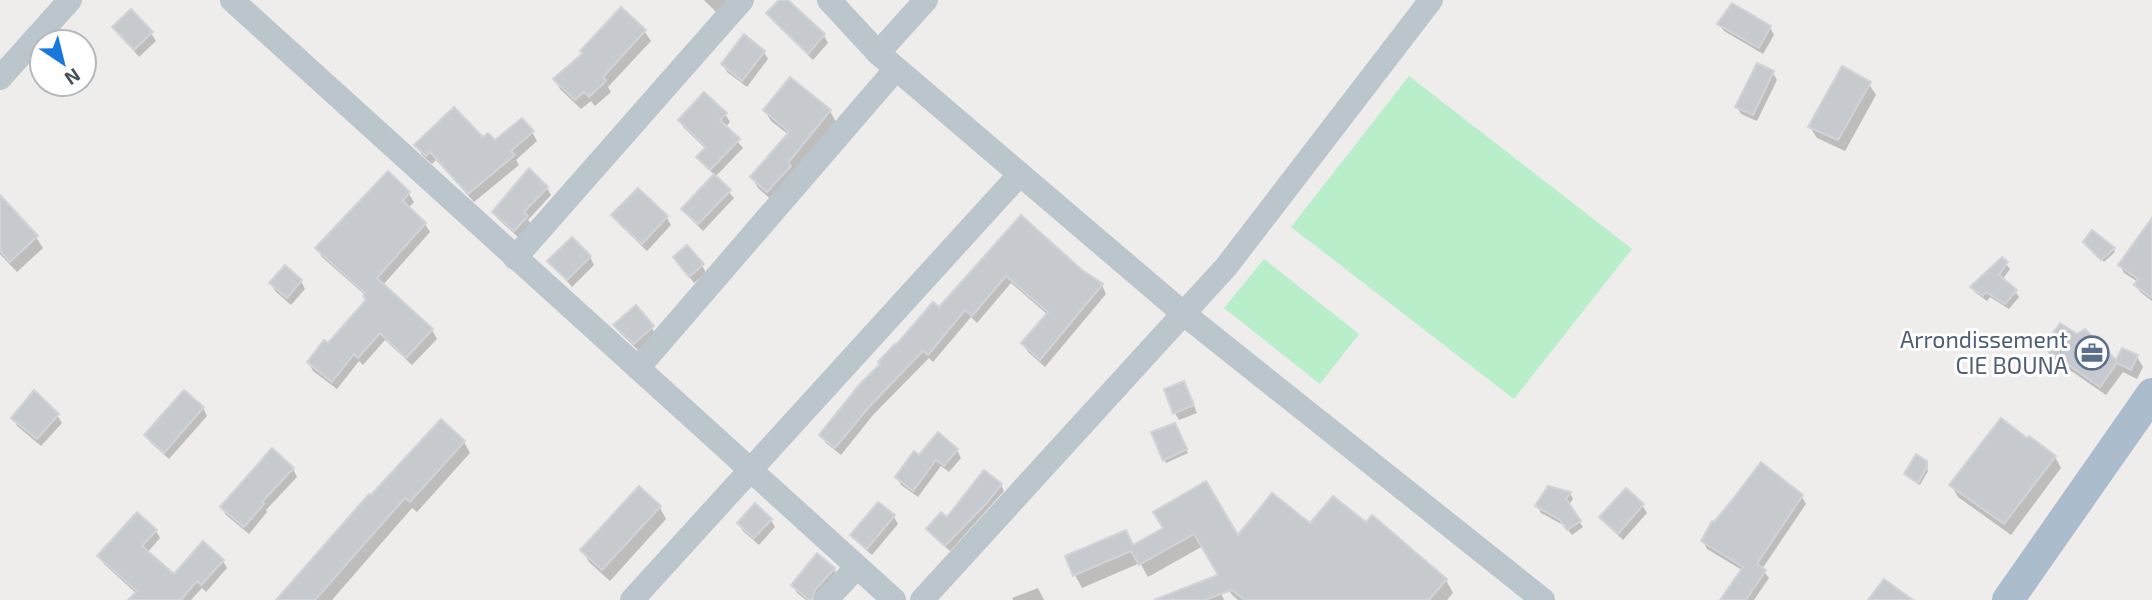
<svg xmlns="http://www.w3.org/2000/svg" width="2152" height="600" font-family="'Exo 2',sans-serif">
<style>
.green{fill:#b9eeca}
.shadow{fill:#0003}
.building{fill:#c6cacf;stroke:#d0d3d8;stroke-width:2}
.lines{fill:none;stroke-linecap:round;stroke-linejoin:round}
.minor{stroke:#bac5cc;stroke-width:24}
.major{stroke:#abbdcc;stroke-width:32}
.labels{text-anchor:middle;stroke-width:6;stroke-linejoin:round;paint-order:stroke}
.service-label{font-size:23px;fill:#4e5e75;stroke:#fff;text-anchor:end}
</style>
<rect width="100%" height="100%" fill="#efecec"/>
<g class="green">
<path d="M1409,76L1632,249L1514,399L1291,227Z"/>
<path d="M1264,259L1359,334L1320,384L1224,308Z"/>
</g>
<g class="shadow">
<path d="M704,0H728L717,13Z"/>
<path d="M781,0H785L824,36L828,43L813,60L773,21L768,13Z"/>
<path d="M621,10L645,32L651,41L608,87L611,92L595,106L591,101L581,109L560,89L555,79L584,54Z"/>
<path d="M1719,24L1770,27L1774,35L1763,54L1724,31Z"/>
<path d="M114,27L151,33L156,41L139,57Z"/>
<path d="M764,52L768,59L747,87L727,72L723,64Z"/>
<path d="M1773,73L1777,80L1757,121L1741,114L1737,107Z"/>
<path d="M790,79L830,111L836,122L774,202L758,188L752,177L789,135L771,121L765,111Z"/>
<path d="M1869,84L1876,95L1845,151L1817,138L1810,127Z"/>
<path d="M725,114L730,122L725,127L743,148L715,177L734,198L703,231L688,216L684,209L715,176L698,157L706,149L684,128L680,120Z"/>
<path d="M532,132L537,141L516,160L519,165L474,202L436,160L432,164L422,155L416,145L483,139L494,143Z"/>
<path d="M388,174L409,194L414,202L408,208L425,224L430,232L383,285L432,330L437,339L412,365L385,340L363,365L359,361L337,389L313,371L309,363L328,346L367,301L366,296L322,257L317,249Z"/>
<path d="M547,188L551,195L528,220L531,224L519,238L498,219L494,212Z"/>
<path d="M638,190L667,218L671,225L647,251L618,223L613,216Z"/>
<path d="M0,207L36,237L43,248L17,272L0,254Z"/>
<path d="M1021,218L1081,271L1102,285L1106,294L1045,367L1028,352L1023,344L1048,315L1011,283L977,323L971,317L933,362L929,358L873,415L841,455L826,443L821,435L939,309Z"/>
<path d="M2152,221V301L2140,292L2136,285L2138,282L2124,273L2120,265Z"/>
<path d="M2087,245L2113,249L2115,252L2104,262Z"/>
<path d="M590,257L594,265L572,287L550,261Z"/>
<path d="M675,258L702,265L706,273L694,283Z"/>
<path d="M2002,259L2010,269L2002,280L2015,291L2019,297L2009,309L1990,297L1987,301L1976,293L1972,288Z"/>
<path d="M301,281L305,289L291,305L275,291L271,283Z"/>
<path d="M636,308L657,335L639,351L620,333L615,326Z"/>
<path d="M2045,347L2116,363L2122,350L2137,357L2143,367L2137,379L2123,372L2106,395L2051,357Z"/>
<path d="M1188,391L1197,413L1179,420L1175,413Z"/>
<path d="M184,392L203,408L207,416L169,459L151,443L146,435Z"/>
<path d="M57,415L62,423L41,446L17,426L13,418Z"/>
<path d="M1174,425L1188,453L1166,463L1164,460Z"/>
<path d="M2028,441L2055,457L2061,468L2011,535L1958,497L1951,485Z"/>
<path d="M464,442L470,453L417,512L412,508L332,600H278Z"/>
<path d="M957,450L961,458L949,472L941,466L918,497L901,485L897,477L919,457Z"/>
<path d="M1926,462L1928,471L1920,485L1908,477L1906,474Z"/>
<path d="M293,469L297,477L266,510L267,512L249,534L226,515L222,507Z"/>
<path d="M1001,485L1004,491L950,551L932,535L928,529L947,520Z"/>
<path d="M639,489L660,508L666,519L610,581L589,562L583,551Z"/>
<path d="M1570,493L1573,499L1568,506L1583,527L1572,535L1565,526L1541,513L1537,506Z"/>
<path d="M1802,497L1806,504L1762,569L1769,578L1754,600H1722L1742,570L1707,549L1703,541L1714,525Z"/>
<path d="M879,504L894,517L898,524L872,555L857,542L852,535Z"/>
<path d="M1642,505L1647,513L1623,540L1606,524L1601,517Z"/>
<path d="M771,520L775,527L759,545L743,531L739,523Z"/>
<path d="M1311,525L1446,580L1453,593L1447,600H1238L1232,595L1203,546L1148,577L1140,563L1082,588L1075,575L1165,529L1238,539Z"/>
<path d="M156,531L160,538L147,553L174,576L223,561L227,568L206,592L202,588L191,600H131L137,594L104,564L100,556Z"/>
<path d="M817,555L834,569L838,577L818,600H806L797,593L793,585Z"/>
<path d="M1218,586L1224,600H1155Z"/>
<path d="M1038,588L1044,600H1013L1012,598Z"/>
</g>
<g class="building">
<path d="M779,0H788L825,34L808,54L766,13Z"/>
<path d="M1732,3L1771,26L1759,48L1717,24Z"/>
<path d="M621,7L646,30L603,77L606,81L589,97L584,92L575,100L553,79L583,53L580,51Z"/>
<path d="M131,9L153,32L134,50L112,27Z"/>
<path d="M744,34L765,51L742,81L721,64Z"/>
<path d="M1757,63L1774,71L1753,115L1735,107Z"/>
<path d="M1842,66L1871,82L1838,140L1808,127Z"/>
<path d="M790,77L831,110L788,163L791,166L767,192L750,177L789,132L763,110Z"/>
<path d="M704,92L727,113L720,120L740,139L710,170L696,157L706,147L678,120Z"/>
<path d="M454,107L483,137L488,133L495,140L522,118L534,131L511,151L515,155L468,194L430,152L426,156L414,145Z"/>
<path d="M529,168L548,187L524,212L528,216L514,231L492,212Z"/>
<path d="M388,171L410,192L403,201L426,223L377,278L433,329L406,358L380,333L358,358L354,354L332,382L307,362L324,340L328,343L366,300L363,296L365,293L315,248Z"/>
<path d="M714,174L731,190L698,224L681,209Z"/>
<path d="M638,188L668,216L642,244L611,215Z"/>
<path d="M0,195L38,236L10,262L0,251Z"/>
<path d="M1021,215L1082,270L1103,284L1040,360L1021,343L1048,312L1006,276L972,316L965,310L928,355L923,351L869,407L835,448L819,435L859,385L880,364L878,362L895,344L896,345L933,302L939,307Z"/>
<path d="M2152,218V298L2134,285L2138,279L2118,265Z"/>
<path d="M2092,230L2115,248L2101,260L2083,242Z"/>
<path d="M572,237L591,256L567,280L547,261Z"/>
<path d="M687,245L704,264L689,277L673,257Z"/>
<path d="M2002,257L2008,262L1999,275L2017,290L2005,304L1986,292L1983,296L1970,287Z"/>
<path d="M285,265L302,280L287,298L269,283Z"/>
<path d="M636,305L654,326L634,344L613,325Z"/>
<path d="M2060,323L2077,334L2085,329L2116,360L2122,348L2138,355L2131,370L2117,363L2100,387L2043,347Z"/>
<path d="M1184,381L1194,405L1173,414L1164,389Z"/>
<path d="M34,390L59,414L37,439L11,418Z"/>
<path d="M184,390L204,407L164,453L144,435Z"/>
<path d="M2001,418L2027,438L2029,436L2056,456L2004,524L1949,485Z"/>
<path d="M441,419L465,441L410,502L405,498L315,600H276L369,494L371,495Z"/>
<path d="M1175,423L1187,449L1163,461L1151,432Z"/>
<path d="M938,432L958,449L944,466L936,460L913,491L895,477L914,451L919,455Z"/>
<path d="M272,448L294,468L262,502L264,504L244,527L220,507Z"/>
<path d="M1916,454L1927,461V467L1918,483L1904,474Z"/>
<path d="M1761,462L1803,495L1757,564L1766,570L1746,600H1720L1743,567L1701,541L1712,521L1714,522L1733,499Z"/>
<path d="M984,470L1002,484L986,504L945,546L926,529L941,512L947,517Z"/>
<path d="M1206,481L1238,535L1272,493L1310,523L1333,496L1366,522L1372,515L1447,579L1429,600H1245L1232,590L1205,600H1154L1218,575L1194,534L1139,565L1131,551L1073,576L1065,556L1126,530L1133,545L1163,528L1153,512Z"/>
<path d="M639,486L661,506L602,570L580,550Z"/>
<path d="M1548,486L1571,492L1566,499L1581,521L1567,530L1560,520L1535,506Z"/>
<path d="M1626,488L1644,504L1618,534L1599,517Z"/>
<path d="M878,502L895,515L867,549L850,535Z"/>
<path d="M755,503L772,519L754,538L737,523Z"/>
<path d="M137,512L157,530L142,546L174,574L203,541L224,560L201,585L197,581L181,600H128L137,591L97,556Z"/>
<path d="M817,553L835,568L815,590L812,600H809L791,585Z"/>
<path d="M1884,579L1913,600H1868Z"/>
</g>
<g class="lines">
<g class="minor">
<path d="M232,0L894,600"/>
<path d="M829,0L878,53L1184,314L1543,600"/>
<path d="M878,53L926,0"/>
<path d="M0,78L70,0"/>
<path d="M515,258L742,0"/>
<path d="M638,368L896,69"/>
<path d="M632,600L1020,174"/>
<path d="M826,600L857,567"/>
<path d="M922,600L1226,267L1431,0"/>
</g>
<path class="major" d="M2008,600L2152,394"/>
</g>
<defs>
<symbol id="office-ring" viewBox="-11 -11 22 22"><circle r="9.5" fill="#fff" stroke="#5c6f8a" stroke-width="1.5"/><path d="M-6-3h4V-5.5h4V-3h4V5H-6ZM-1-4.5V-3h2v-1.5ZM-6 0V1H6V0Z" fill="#5c6f8a"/></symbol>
</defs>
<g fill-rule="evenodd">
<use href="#office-ring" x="2073" y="334" width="38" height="38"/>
</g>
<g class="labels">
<g class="service-label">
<text x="2068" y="348">Arrondissement<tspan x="2068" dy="26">CIE BOUNA</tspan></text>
</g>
</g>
<g transform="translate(63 63) rotate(145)"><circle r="33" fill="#ffffff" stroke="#b4b9bd" stroke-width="2"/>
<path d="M0-5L12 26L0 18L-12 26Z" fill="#1879dd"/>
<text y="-10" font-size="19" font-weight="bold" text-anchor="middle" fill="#445159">N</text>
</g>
</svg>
